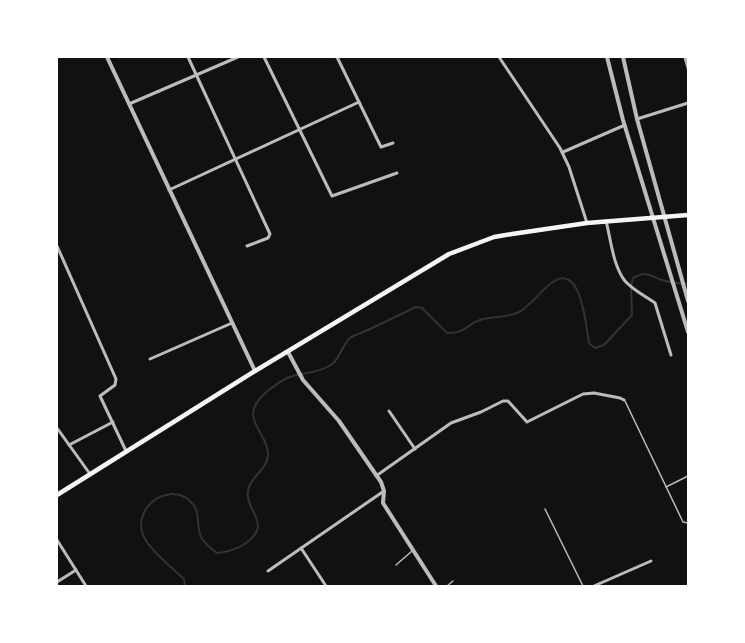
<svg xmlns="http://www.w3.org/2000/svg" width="745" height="643" font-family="Cabin,sans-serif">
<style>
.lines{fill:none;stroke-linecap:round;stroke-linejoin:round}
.stream{stroke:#333;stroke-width:2}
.service{stroke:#bcbcbc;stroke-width:1.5}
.minor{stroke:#bcbcbc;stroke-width:3}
.tertiary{stroke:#bcbcbc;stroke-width:4}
.secondary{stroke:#f5f5f5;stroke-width:4.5}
</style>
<rect width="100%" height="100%" fill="#111"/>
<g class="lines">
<path class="stream" d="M185,586L184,579C172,568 152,552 145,539C129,511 166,480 190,501C200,510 197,519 199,530C200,540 209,547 217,553C228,552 237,549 246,543C275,523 241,509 249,487C254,474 268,468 268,454C268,436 247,423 255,406C260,395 277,383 287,378C301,372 317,374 331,365C340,359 342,345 350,338C356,334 364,332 370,329C385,322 401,314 416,307L422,308L447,333C467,333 465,325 480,320C492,316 507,318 519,312C529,307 541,291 550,284C581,258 586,326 589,343L595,348L604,345L632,315L631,286L633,278C648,270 649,276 662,280C671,283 679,283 688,284"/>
<g class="service">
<path d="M625,401L683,522L688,523"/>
<path d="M666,487L688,476"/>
<path d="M545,509L583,586"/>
<path d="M396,565L412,551"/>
<path d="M447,586L453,581"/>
</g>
<g class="minor">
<path d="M188,57L270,234L268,238L247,246"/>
<path d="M264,57L332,196L397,173"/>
<path d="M337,57L380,145L381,147L393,143"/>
<path d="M499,57L560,148L569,167L587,223"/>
<path d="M685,57L688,68"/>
<path d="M129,104L238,57"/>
<path d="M637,119L688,103"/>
<path d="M563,152L625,125"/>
<path d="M169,190L359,102"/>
<path d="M606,221C611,240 613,266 625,281C633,290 645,296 655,303L671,355"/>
<path d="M57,246L116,379L115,385L100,396L126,451"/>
<path d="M150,359L232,323"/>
<path d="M389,411L415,449"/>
<path d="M57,428L90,474"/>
<path d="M69,445L113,422"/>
<path d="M376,476L451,423L481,412L503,401H508L527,422L583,394L594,393L620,398L624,400"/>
<path d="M57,540L86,586"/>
<path d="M301,548L326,586"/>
<path d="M268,571L384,491"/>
<path d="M57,582L76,570"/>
<path d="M594,586L651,561"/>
</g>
<g class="tertiary">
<path d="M107,57L255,371"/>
<path d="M607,57L623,120L688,332"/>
<path d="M623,57L637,119L688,301"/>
<path d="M288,352L303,380L339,421L381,482L384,491L383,503L436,586"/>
</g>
<path class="secondary" d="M57,495L255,371L449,254L494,237L512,234L587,223L688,215"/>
</g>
<rect width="745" height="643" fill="none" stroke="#ffffff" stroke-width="116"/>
</svg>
